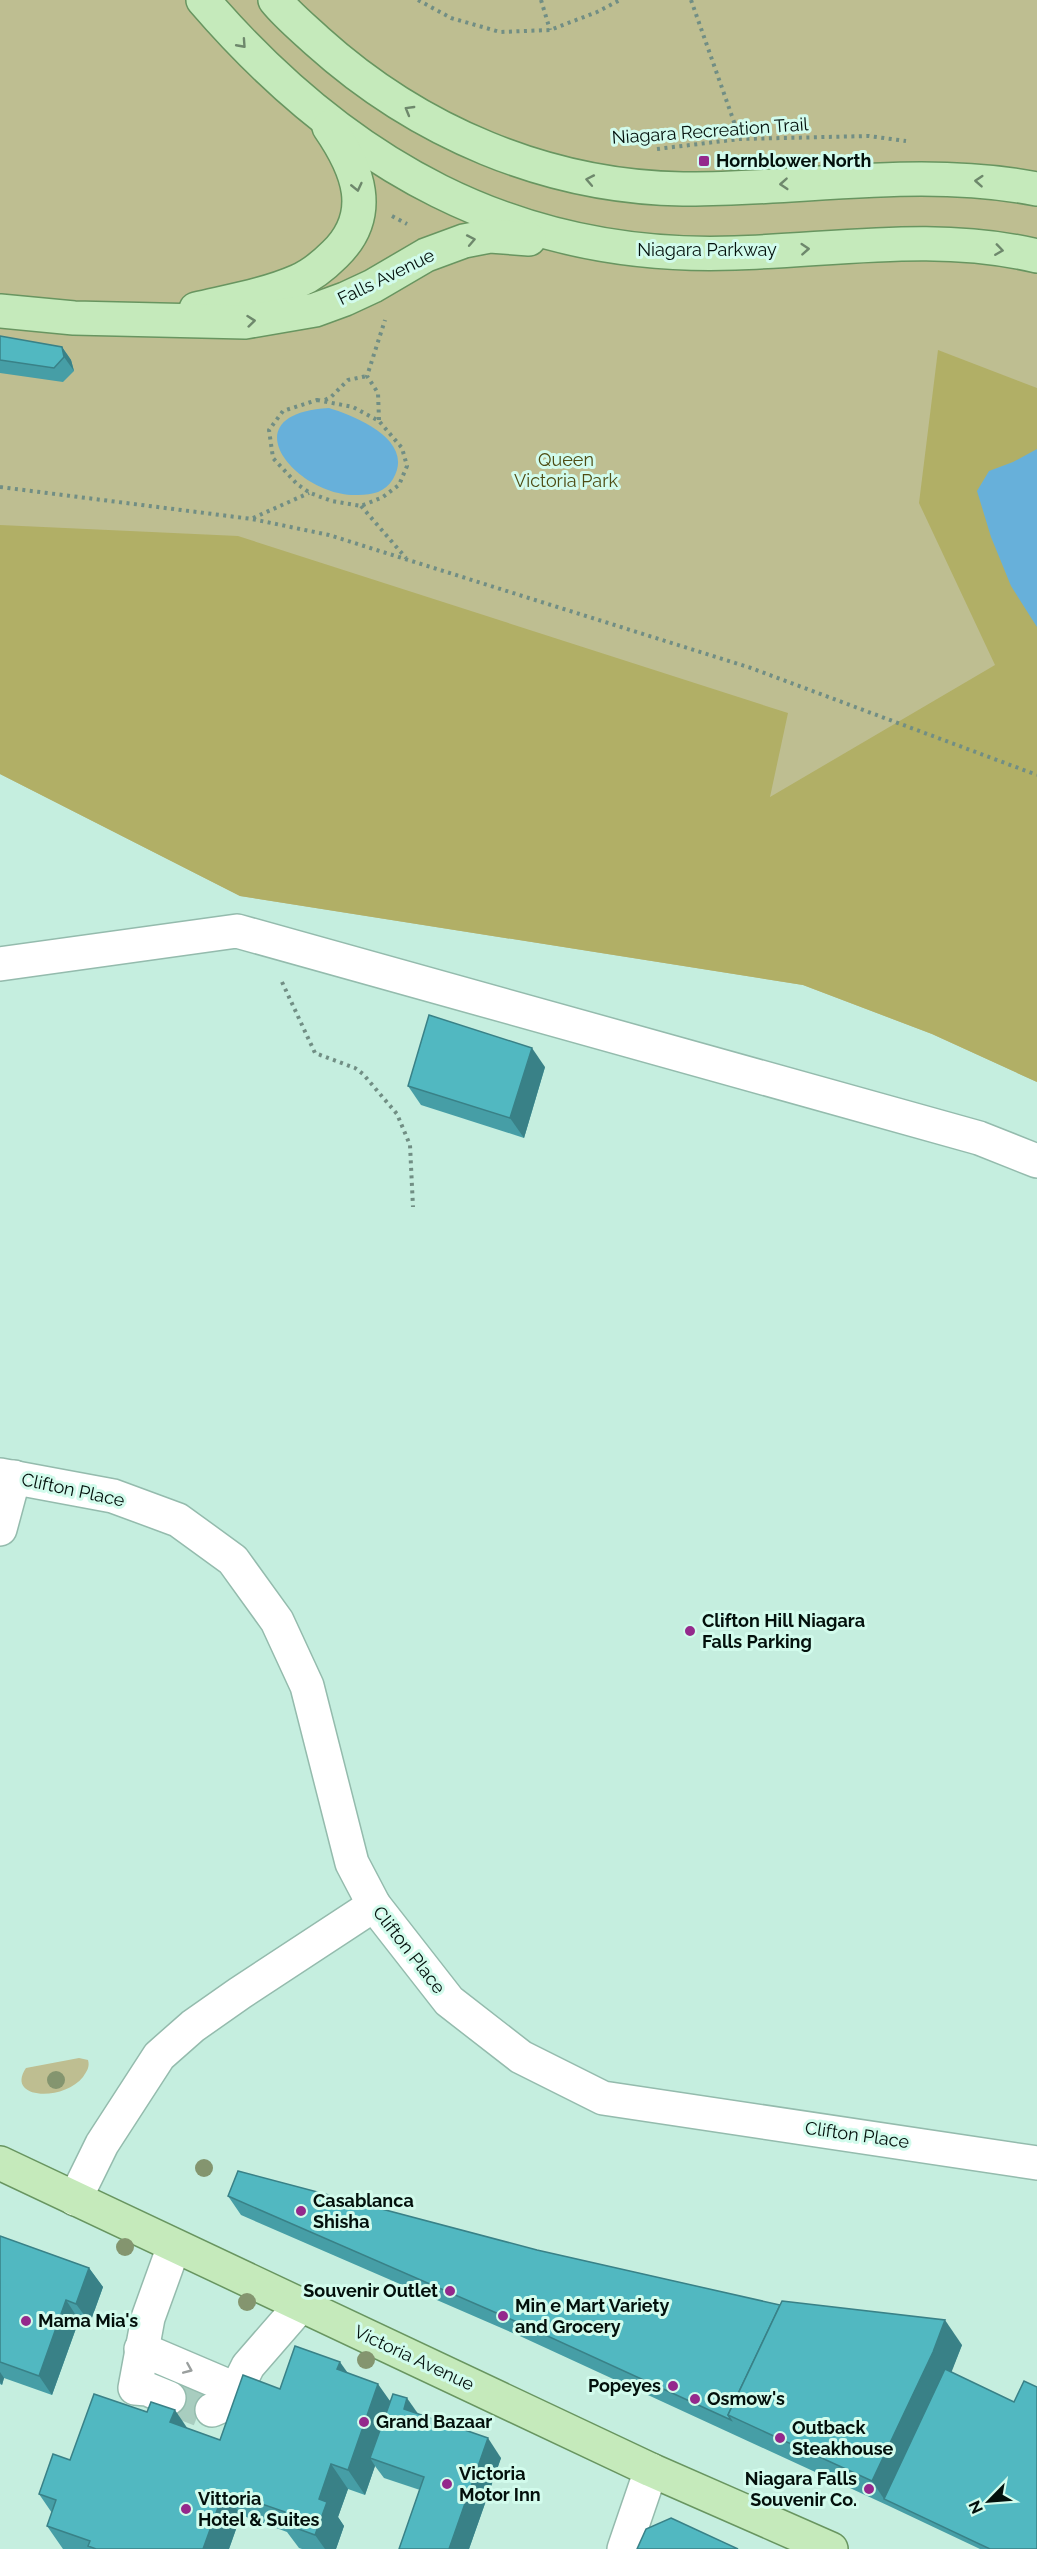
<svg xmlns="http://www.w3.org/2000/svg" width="1037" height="2549" font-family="Raleway,sans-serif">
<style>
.green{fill:#bebe91}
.forest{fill:#b1af66}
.water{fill:#67b0da}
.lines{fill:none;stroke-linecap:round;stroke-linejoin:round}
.minor-tunnel{stroke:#a8cdbf;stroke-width:33;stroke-dasharray:33 16;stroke-linecap:butt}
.minor-casing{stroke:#94bbad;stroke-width:36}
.major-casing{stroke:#689560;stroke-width:36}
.path{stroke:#718e84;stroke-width:4;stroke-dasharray:3 4.5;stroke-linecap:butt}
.minor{stroke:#fff;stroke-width:33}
.major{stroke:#c5eabb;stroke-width:33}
.tree{fill:#84956f}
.wall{fill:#469ea6}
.shaded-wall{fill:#398187}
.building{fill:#51b8c1;stroke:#398187;stroke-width:1.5}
.oneway{stroke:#6e886c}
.oneway2{stroke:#9a9f9e}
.poi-dot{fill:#94298c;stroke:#d2fbec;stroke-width:2}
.labels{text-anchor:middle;stroke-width:6;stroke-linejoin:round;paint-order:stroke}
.street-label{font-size:18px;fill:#03100c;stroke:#d2fbec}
.poi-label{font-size:18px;font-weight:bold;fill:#03100c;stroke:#d2fbec;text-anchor:start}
.park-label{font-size:18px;fill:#4e4c14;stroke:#d2fbec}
</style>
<rect width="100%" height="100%" fill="#c5eedf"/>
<g class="green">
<path d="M0,0H1037V1082L932,1034L803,985L240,896L0,774Z"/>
<path d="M79,2058L88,2060C90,2067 87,2071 83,2077C63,2102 5,2099 26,2068Z"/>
</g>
<path class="forest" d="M938,350L1037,388V1082L932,1034L803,985L240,896L0,774V525L238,536L788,713L770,797L995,665L919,503Z"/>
<g class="water">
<path d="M329,408C355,416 416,440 393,479C385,492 373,495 358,495C298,498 226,414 329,408Z"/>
<path d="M1037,449V627L1011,586L991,537L977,491L989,471L1013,462Z"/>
</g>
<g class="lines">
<path class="minor-tunnel" d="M169,2398L200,2410H212"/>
<defs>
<g id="minor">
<path d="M0,964L237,931L979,1138L1037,1161"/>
<path d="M0,1475L113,1496L178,1520L233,1560L277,1621L307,1686L352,1863L374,1905L449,2001L521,2057L603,2098L1037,2163"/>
<path d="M0,1529L14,1477"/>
<path d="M75,2199L102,2144L159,2056L193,2026L240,1993L374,1905"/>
<path d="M141,2349L235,2389"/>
<path d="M169,2398L147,2389L135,2388L148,2318L174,2246"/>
<path d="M212,2410L226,2404L232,2398L248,2366L301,2305"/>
<path d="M624,2549L651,2470"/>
</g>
<g id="major">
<path d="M203,0C344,164 514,261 735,253C836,250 937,232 1037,256"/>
<path d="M275,0C287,15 303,28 317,41C418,132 547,187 683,189C802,190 918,166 1037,189"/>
<path d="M196,309C230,301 266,295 298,281C312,275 324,265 335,254C376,214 358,169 329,127"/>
<path d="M0,311L74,318L245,322L315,310L345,299L373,286L426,255L464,241L490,236L529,239"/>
<path d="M0,2163L651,2470L831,2549"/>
</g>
</defs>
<use href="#minor" class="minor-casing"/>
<use href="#major" class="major-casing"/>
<g class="path">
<path d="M418,0L451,18L500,32L550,30L597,12L620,0"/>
<path d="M541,0L550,30"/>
<path d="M691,0L740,139"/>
<path d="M657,149L740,139L869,136L906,141"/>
<path d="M392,216L407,224"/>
<path d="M317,400L353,407L379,421L402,448L407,466L399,485L383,497L361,506L332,501L310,493L297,484L273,458L269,430L283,411Z"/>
<path d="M325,400L331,397L348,380L367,376"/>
<path d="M379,420L378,393L367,376L385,320"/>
<path d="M0,487L252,519L329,535L751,668L1037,775"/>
<path d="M361,506L406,558"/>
<path d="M253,518L309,493"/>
<path d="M282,982L315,1053L355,1068L363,1074L397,1114L410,1145L413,1207"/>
</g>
<use href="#minor" class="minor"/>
<use href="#major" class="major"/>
</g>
<g class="tree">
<circle cx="56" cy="2080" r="9"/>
<circle cx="204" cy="2168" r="9"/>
<circle cx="125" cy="2247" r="9"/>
<circle cx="247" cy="2302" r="9"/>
<circle cx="366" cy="2360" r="9"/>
</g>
<g class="wall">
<path d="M0,336L62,347L71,360L74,371L63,382L0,373Z"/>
<path d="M545,1067L524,1138L421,1105L408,1086Z"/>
<path d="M228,2196L537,2250L780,2305L962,2345L951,2372L1037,2549H980L889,2506L522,2337L241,2215Z"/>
<path d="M0,2236L89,2268L103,2287L90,2323L79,2320L52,2395L4,2378L2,2385L0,2384Z"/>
<path d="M348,2373L390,2401L418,2414L501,2458L469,2549H399L420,2490L384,2478L375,2466L365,2495L348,2489L338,2517L344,2526L336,2549H302L299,2548L287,2532L241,2515L229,2549H63L47,2526L52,2513L39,2494L70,2460L187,2428L220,2440L280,2389Z"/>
</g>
<g class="shaded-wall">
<path d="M62,347L71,360L74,371L64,357Z"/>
<path d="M532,1048L545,1067L524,1138L510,1118Z"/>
<path d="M89,2268L103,2287L90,2323L76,2304Z"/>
<path d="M66,2300L79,2320L52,2395L39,2376Z"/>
<path d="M945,2320L962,2345L950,2376L884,2499L872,2481Z"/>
<path d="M340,2362L357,2386L337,2369Z"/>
<path d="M0,2372L4,2378L2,2385L0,2382Z"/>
<path d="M378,2384L395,2408L370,2458L375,2466L365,2495L348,2470Z"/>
<path d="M407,2398L421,2418L404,2409Z"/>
<path d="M175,2410L192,2435L170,2422Z"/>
<path d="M488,2438L501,2458L469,2549H449Z"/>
<path d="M331,2464L348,2489L338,2517L344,2526L336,2549H325L315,2535L319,2499Z"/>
<path d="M224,2491L241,2515L229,2549H203Z"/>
</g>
<g class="building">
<path d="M0,336L62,347L64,357L54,368L0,360Z"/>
<path d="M429,1015L532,1048L510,1118L408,1086Z"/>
<path d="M238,2171L537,2250L780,2305L728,2415L731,2420L508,2318L228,2196Z"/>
<path d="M0,2236L89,2268L76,2304L66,2300L39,2376L0,2362Z"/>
<path d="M782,2301L945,2320L933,2352L872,2481L728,2415Z"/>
<path d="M295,2346L340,2362L337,2369L378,2384L348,2470L331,2464L319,2499L327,2502L315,2535L282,2523L285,2512L224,2491L203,2549H96L88,2546L90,2541L47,2526L56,2500L39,2494L53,2454L70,2460L94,2394L147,2412L151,2402L175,2410L170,2422L220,2440L243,2375L280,2389Z"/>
<path d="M945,2369L1014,2402L1024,2381L1037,2387V2549H990L884,2499Z"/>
<path d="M393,2394L407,2398L404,2409L488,2438L449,2549H399L424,2477L370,2458Z"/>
<path d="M671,2518L738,2549H637L646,2529Z"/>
</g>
<defs><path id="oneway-chevron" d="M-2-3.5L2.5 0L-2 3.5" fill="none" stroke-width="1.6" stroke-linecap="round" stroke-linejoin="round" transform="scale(1.5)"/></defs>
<g class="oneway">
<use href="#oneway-chevron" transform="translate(242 44) rotate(48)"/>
<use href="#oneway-chevron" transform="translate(409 110) rotate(-150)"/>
<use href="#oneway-chevron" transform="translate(590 180) rotate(-169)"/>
<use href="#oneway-chevron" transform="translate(979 181) rotate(-176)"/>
<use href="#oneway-chevron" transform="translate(784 184) rotate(176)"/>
<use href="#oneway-chevron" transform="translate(357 187) rotate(77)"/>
<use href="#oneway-chevron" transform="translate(471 240) rotate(-11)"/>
<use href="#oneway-chevron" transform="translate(805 249) rotate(-4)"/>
<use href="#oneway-chevron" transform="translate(999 250) rotate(8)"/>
<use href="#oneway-chevron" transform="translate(251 321) rotate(-6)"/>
</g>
<use class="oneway2" href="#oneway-chevron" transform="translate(188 2369) rotate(23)"/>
<g class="poi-dot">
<rect x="698" y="155" width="12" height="12" rx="3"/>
<circle cx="690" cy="1631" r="6"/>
<circle cx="301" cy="2211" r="6"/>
<circle cx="450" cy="2291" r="6"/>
<circle cx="503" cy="2316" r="6"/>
<circle cx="26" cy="2321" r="6"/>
<circle cx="673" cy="2386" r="6"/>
<circle cx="695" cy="2399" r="6"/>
<circle cx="364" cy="2422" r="6"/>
<circle cx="780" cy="2438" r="6"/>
<circle cx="447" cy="2484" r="6"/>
<circle cx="869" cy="2489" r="6"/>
<circle cx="186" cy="2509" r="6"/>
</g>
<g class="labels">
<g class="street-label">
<text transform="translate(710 131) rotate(-4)" y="6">Niagara Recreation Trail</text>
<text x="707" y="256">Niagara Parkway</text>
<text transform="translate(386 277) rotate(-26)" y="6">Falls Avenue</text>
<text transform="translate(73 1490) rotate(12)" y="6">Clifton Place</text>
<text transform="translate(409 1950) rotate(52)" y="6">Clifton Place</text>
<text transform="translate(857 2135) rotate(8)" y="6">Clifton Place</text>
<text transform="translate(414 2358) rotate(25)" y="6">Victoria Avenue</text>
</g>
<g class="poi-label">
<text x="716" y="167">Hornblower North</text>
<text x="702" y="1627">Clifton Hill Niagara<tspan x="702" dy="21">Falls Parking</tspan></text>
<text x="313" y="2207">Casablanca<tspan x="313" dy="21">Shisha</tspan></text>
<text x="438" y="2297" text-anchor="end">Souvenir Outlet</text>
<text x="515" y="2312">Min e Mart Variety<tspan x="515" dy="21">and Grocery</tspan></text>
<text x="38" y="2327">Mama Mia's</text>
<text x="661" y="2392" text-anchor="end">Popeyes</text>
<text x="707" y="2405">Osmow's</text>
<text x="376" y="2428">Grand Bazaar</text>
<text x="792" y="2434">Outback<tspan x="792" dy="21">Steakhouse</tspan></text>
<text x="459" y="2480">Victoria<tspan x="459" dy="21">Motor Inn</tspan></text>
<text x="857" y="2485" text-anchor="end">Niagara Falls<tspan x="857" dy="21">Souvenir Co.</tspan></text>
<text x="198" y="2505">Vittoria<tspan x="198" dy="21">Hotel &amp; Suites</tspan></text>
</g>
<g class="park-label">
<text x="566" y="466">Queen<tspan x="566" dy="21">Victoria Park</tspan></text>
</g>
</g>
<g transform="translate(989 2501) rotate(245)" stroke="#d2fbec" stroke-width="4.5" paint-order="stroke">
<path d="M0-4.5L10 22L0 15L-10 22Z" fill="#03100c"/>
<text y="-9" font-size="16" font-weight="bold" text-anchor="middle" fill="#03100c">N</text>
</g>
</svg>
